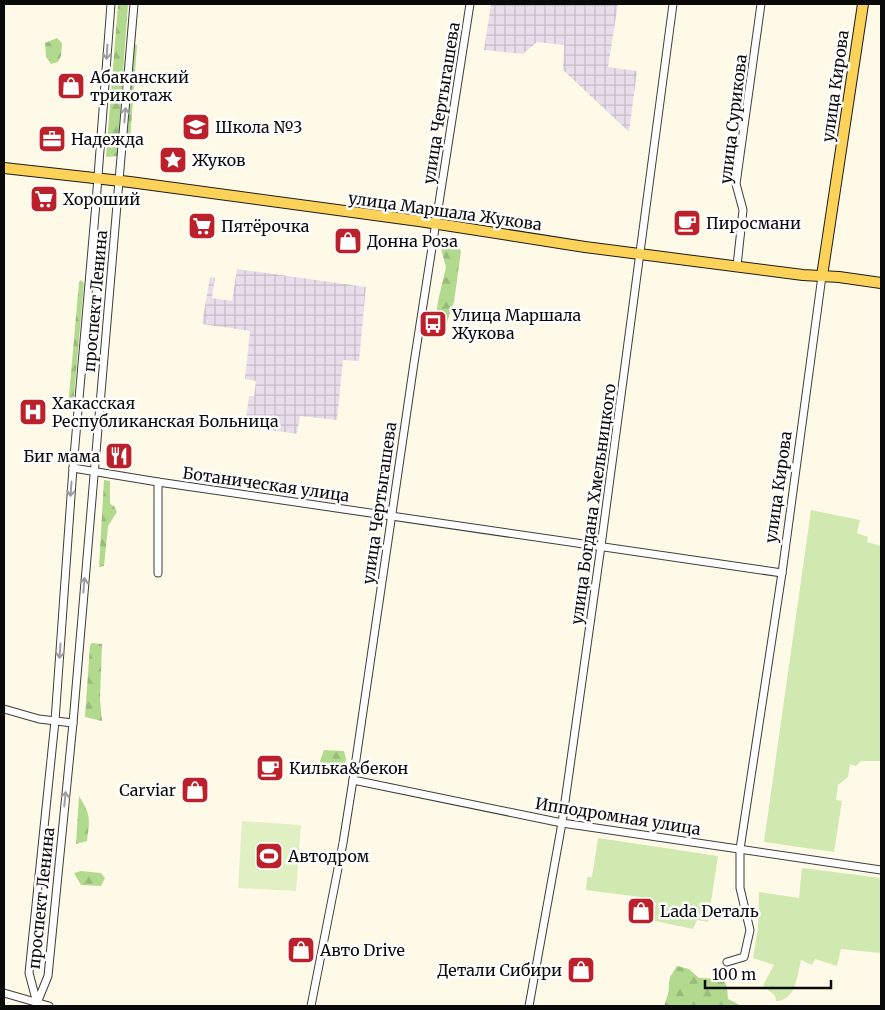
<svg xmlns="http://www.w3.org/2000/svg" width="885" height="1010" font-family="Merriweather,serif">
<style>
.industrial{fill:url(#industrial-grid)}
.forest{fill:url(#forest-firs)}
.garden{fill:#cfe9b1}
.pitch{fill:#e1f0c3}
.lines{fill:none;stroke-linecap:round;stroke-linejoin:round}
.minor-casing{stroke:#3d3d3d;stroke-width:9}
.primary-casing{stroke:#1b1b1b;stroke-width:12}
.minor{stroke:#fff;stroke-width:7}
.primary{stroke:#fdd259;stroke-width:10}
.oneway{stroke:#9d9d9d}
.labels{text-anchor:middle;stroke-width:5;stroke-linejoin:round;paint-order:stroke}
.poi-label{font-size:16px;fill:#0a0a0a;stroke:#fff;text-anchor:start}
.street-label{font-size:16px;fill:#0a0a0a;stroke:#fff}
</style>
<defs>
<pattern id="industrial-grid" width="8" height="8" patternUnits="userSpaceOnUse" patternTransform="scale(1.25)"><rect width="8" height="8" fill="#e8ddea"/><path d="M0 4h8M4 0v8" fill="none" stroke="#c6bcc7"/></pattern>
<pattern id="forest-firs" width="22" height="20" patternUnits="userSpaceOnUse" patternTransform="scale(1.25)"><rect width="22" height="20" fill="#b2da8f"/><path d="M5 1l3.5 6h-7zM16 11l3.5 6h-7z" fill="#98ba7a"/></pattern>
</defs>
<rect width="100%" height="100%" fill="#fffae7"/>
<g class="industrial">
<path d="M491,4H618L608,67L637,71L629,132L563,70L564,45L537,42L523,54L484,50Z"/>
<path d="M237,269L366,287L359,361L343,360L337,420L300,416L297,434L245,426L249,396H254L256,381L245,379L250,331L202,324L210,277L215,278L212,298L232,301Z"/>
</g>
<g class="forest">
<path d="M118,4H128L117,156L106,157Z"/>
<path d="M57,38L62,43L61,56L58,62L51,64L46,57L45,43Z"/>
<path d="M134,44L137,45L130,141H128L127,140Z"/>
<path d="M453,241L461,251L454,302L447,322L435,323L438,301L446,267L440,245Z"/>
<path d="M81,280L84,283L73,407L70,411L68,407L79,282Z"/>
<path d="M104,480L110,481V504L114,506L117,512L108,526L104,566L99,567Z"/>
<path d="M92,643L102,644L100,699L102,721L85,717L90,645Z"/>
<path d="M324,750L344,751L346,759L344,772L324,769L320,761Z"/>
<path d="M79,796C91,815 90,819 87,841L76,844Z"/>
<path d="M81,871L101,873L105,878L101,886L81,885L74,873Z"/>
<path d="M677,966L689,969L699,978L723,979L727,987L728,999L742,1006H664L668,994L670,977Z"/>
</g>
<g class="garden">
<path d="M811,510L860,520L857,533L868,537L867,542L881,546V761H861L856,766L850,764L848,777L838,785L836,800L842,801L834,852L764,842Z"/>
<path d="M598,838L718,856L708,922L697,920L693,929L655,921L653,919L656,903L653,902V900L641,899L640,897L586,890L587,877H592Z"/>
<path d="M802,868L881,878V953L841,949L837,966L815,959L812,965L801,960C797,975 796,1001 776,1001L775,996L763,985L774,965L753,958L758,928L759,892L799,898Z"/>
</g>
<path class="pitch" d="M242,821L301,825L296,891L238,888Z"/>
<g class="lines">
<defs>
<g id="minor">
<path d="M737,266L743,210L736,184L761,4"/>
<path d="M73,468L158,482L782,573"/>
<path d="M158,573V482"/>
<path d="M4,709L39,719L73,723"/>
<path d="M353,780L562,823L881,870"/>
<path d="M727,962L744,957L750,930L740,888V849L782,573L822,276"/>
<path d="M4,993L49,1006"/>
<path d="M37,1003L48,976L73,723L134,4"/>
<path d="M37,1003L29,973L55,721L73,468L96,203L111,4"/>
<path d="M311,1006L343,843L353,780L414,363L470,4"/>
<path d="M529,1006L562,823L601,546L673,4"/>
</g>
<g id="primary">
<path d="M4,168L130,182L419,221L585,247L803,275L839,277L881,283"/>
<path d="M822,276L863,4"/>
</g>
</defs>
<use href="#minor" class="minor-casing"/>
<use href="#primary" class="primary-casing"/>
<use href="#minor" class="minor"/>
<use href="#primary" class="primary"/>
</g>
<defs><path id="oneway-shaft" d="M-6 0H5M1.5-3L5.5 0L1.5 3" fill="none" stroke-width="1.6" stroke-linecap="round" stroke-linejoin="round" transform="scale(1.25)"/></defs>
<g class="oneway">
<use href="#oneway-shaft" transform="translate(107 52) rotate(94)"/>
<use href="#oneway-shaft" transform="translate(125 115) rotate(-85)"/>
<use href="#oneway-shaft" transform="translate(71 489) rotate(94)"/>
<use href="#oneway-shaft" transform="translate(84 585) rotate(-85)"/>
<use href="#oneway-shaft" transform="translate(60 651) rotate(94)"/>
<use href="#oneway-shaft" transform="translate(65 799) rotate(-84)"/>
</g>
<defs>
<symbol id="shop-square" viewBox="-11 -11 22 22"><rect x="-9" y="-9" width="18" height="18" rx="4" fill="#bc202a" stroke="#fff"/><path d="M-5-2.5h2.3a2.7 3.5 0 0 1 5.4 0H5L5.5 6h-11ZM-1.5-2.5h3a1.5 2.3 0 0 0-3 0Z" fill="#fff"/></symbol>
<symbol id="school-square" viewBox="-11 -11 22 22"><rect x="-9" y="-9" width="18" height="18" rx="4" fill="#bc202a" stroke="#fff"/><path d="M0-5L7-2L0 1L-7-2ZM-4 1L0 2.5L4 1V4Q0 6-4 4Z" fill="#fff"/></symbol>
<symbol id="office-square" viewBox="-11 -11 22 22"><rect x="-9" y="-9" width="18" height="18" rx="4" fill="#bc202a" stroke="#fff"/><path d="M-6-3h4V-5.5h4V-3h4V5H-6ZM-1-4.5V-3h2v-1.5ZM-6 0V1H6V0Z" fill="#fff"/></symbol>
<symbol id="sight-square" viewBox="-11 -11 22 22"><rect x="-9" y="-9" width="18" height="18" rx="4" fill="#bc202a" stroke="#fff"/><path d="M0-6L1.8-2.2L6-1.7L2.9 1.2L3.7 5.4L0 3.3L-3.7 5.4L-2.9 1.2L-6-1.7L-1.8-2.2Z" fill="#fff"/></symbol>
<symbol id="supermarket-square" viewBox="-11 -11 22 22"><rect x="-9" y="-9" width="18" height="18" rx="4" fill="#bc202a" stroke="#fff"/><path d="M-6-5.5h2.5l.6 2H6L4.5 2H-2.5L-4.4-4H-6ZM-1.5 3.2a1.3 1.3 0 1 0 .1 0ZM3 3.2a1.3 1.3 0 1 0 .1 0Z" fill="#fff"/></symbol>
<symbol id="cafe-square" viewBox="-11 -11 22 22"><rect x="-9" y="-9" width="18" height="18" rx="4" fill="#bc202a" stroke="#fff"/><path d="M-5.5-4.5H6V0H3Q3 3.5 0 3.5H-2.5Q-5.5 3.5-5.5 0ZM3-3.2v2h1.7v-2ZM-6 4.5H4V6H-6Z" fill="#fff"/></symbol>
<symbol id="bus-square" viewBox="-11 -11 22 22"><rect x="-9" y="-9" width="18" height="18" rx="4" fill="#bc202a" stroke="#fff"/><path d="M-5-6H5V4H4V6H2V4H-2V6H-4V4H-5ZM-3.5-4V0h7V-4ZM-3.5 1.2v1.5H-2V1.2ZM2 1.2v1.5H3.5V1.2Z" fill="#fff"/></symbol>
<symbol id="hospital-square" viewBox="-11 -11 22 22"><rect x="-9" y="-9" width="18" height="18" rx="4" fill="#bc202a" stroke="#fff"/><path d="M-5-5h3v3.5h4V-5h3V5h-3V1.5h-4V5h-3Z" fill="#fff"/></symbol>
<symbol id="restaurant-square" viewBox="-11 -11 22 22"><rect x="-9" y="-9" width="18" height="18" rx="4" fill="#bc202a" stroke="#fff"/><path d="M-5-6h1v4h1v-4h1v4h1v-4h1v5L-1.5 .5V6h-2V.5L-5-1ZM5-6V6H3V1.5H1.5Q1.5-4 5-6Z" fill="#fff"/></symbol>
<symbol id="stadium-square" viewBox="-11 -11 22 22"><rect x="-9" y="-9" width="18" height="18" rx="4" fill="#bc202a" stroke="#fff"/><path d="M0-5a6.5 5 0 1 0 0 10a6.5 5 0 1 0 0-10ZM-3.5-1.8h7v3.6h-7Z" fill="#fff"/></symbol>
</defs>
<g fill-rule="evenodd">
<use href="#shop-square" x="55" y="70" width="32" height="32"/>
<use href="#school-square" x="180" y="111" width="32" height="32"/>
<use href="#office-square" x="36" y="123" width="32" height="32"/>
<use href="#sight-square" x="157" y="144" width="32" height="32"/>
<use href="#supermarket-square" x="28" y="183" width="32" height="32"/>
<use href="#cafe-square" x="671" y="207" width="32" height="32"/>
<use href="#supermarket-square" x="186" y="210" width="32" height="32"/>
<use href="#shop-square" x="332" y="225" width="32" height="32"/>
<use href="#bus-square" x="417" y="308" width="32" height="32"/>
<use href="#hospital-square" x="17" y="396" width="32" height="32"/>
<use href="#restaurant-square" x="103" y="440" width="32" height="32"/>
<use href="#cafe-square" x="254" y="752" width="32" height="32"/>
<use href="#shop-square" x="179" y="774" width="32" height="32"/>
<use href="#stadium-square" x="253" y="840" width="32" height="32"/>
<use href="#shop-square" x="625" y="895" width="32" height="32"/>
<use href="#shop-square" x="285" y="934" width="32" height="32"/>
<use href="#shop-square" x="565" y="954" width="32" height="32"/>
</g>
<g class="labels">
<g class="poi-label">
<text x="90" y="83">Абаканский<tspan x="90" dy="18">трикотаж</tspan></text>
<text x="215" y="133">Школа №3</text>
<text x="71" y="145">Надежда</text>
<text x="192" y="166">Жуков</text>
<text x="63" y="205">Хороший</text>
<text x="706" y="229">Пиросмани</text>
<text x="221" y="232">Пятёрочка</text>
<text x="367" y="247">Донна Роза</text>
<text x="452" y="321">Улица Маршала<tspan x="452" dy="18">Жукова</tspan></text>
<text x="52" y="409">Хакасская<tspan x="52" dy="18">Республиканская Больница</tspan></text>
<text x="100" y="462" text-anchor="end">Биг мама</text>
<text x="289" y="774">Килька&amp;бекон</text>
<text x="176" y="796" text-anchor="end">Carviar</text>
<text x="288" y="862">Автодром</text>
<text x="660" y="917">Lada Dеталь</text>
<text x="320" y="956">Авто Drive</text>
<text x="562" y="976" text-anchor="end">Детали Сибири</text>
</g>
<g class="street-label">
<text transform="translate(835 86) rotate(-82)" y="6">улица Кирова</text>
<text transform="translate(441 103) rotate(-81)" y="6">улица Чертыгашева</text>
<text transform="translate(733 119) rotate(-83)" y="6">улица Сурикова</text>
<text transform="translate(445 211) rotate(8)" y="6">улица Маршала Жукова</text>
<text transform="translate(95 301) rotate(-85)" y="6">проспект Ленина</text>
<text transform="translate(266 484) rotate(8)" y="6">Ботаническая улица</text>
<text transform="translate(778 487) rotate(-82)" y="6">улица Кирова</text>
<text transform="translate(379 503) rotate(-82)" y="6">улица Чертыгашева</text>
<text transform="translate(593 504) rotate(-82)" y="6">улица Богдана Хмельницкого</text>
<text transform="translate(618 816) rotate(9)" y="6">Ипподромная улица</text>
<text transform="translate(41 898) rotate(-84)" y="6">проспект Ленина</text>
</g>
</g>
<rect width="885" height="1010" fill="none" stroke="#0a0a0a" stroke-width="10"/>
<path d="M705 980v8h126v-8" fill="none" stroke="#0a0a0a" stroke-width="2.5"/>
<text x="712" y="980" font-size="15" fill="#0a0a0a" stroke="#ffffff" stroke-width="4" paint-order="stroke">100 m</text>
</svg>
